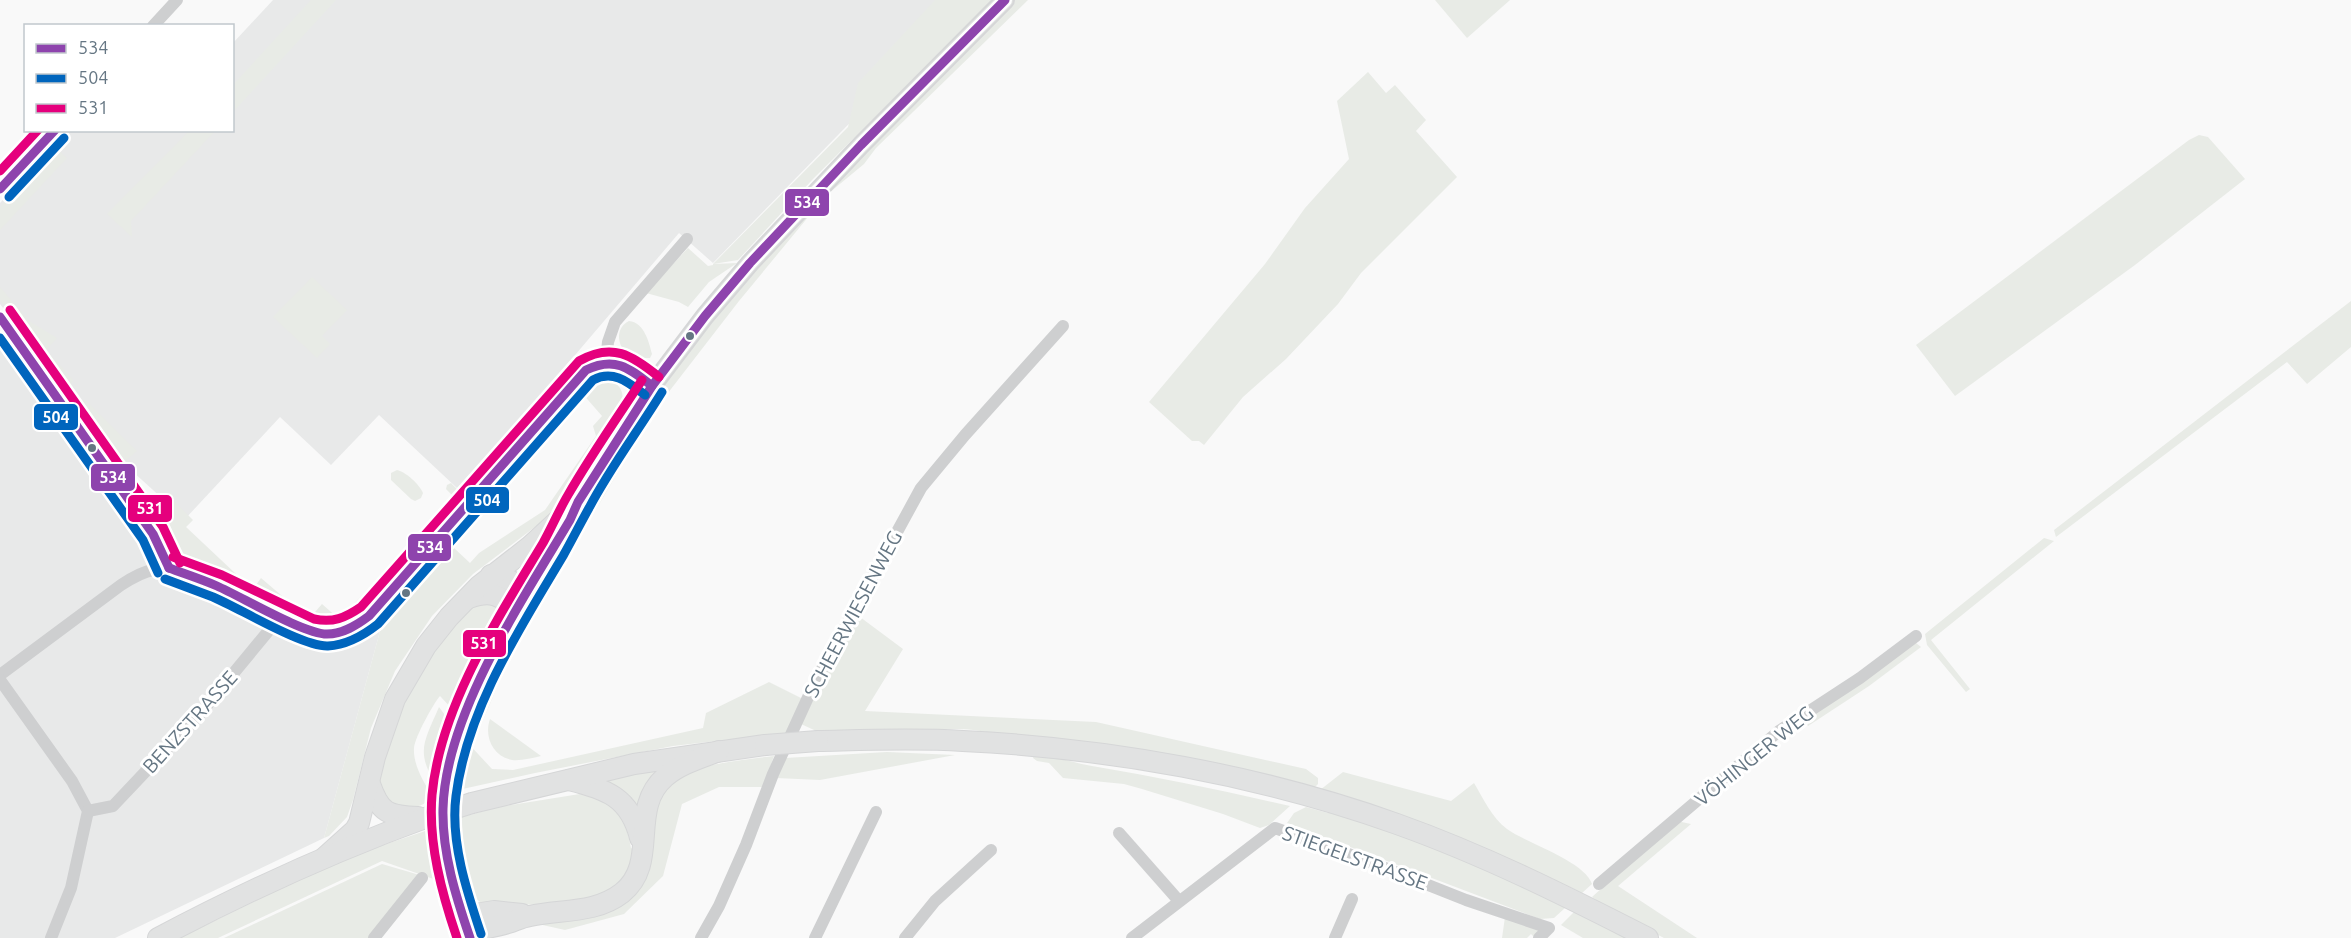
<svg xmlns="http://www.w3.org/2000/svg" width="2351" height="938" font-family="Ubuntu,sans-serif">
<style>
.built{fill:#e8e9e9}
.green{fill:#e8ebe6}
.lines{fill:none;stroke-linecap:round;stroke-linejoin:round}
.secondary-casing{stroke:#d5d6d7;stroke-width:20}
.primary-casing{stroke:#d5d6d7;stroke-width:22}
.street{stroke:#cecfd0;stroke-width:12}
.secondary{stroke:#e1e2e2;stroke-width:16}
.primary{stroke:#e1e2e2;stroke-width:20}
.primary-bridge-casing{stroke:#d5d6d7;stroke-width:22;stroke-linecap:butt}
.primary-bridge{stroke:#e1e2e2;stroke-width:20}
.bus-1-casing{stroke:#fff;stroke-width:14}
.bus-2-casing{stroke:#fff;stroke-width:14}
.bus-3-casing{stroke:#fff;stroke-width:14}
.bus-1{stroke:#8e44ad;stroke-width:9}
.bus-2{stroke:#0065bd;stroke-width:9}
.bus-3{stroke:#e5007d;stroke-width:9}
.bus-dot{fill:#657683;stroke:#fff;stroke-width:2}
.labels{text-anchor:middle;stroke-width:6;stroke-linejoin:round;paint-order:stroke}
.street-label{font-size:20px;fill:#657683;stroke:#fff}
.line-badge{stroke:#fff;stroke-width:2}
.badge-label{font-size:16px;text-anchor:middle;font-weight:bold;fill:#fff}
</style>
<rect width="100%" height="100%" fill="#f9f9f9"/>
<g class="built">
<path d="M273,0H970L713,263L679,233L524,415L457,488L379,415L331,465L280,417L185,519L121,461L0,304V203L68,131L232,130L233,43Z"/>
<path d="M0,333L153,547L162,584L190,585L236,606L288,635L309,640L341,642L380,631L324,838L115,938H0Z"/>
</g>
<g class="green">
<path d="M311,0H336L233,112V85Z"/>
<path d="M935,0H992L813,179L738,260L713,264L737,263L709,282L688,307L679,302L646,293L688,248L708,266L713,265V264L848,127L858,83Z"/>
<path d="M1013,0H1028L876,148L864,164L829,193L809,216L739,301L654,411L561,569L553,565L620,452L677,364L761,258Z"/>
<path d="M1435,0H1510L1467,38Z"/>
<path d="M1368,72L1386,93L1395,85L1426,120L1416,131L1457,177L1361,273L1338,304L1286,359L1243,397L1204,445L1199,441H1192L1149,402L1265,264L1305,208L1349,159L1337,101Z"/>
<path d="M189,131H215L131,221L132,237L107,214Z"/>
<path d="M2199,135L2208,137L2245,179L2135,265L1955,396L1916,345L2189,140Z"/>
<path d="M56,148L67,158L0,230V207Z"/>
<path d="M312,277L347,310L322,336L330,344L317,358L273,317Z"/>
<path d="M0,287L29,321L57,338L46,350L73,380L70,385L66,386L0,300Z"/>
<path d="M2351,301V347L2307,384L2287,362L2056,537L2054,530Z"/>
<path d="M629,321C644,322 649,342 652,354L650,358C643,358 637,359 631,356C617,349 614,328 629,321Z"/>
<path d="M597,378C617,380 627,388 621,409L548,517L473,574L432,616L395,671L371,728L353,800L347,817L329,836L324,838L380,631L445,551V542L557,414L559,415L454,548L470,563L479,553L545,510L596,436L593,426L602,416L581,392L568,405C571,392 585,383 597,378Z"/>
<path d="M85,400L137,451L118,467L76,407Z"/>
<path d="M514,428L516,432L464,492L460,495H452L446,489L447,485L451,483L457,489Z"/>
<path d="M397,470C406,472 419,484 423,493L421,498L415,501L411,499L391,480V473Z"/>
<path d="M173,500L193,520L186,527L237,575L230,577L178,559L172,541L157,518Z"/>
<path d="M2044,538L2054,541L1931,640L1970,689L1966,692L1927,645L1925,634Z"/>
<path d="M551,569L559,574L511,654L476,737L468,727L501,651Z"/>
<path d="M261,578L309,619L322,604L339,619L374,583L377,586C374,595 367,601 360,608C356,611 351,617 346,620C313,635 278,609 253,589Z"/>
<path d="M479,597L501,608L502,619L486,643L454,711L440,696C433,704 415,737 414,748C413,765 424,783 433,797C416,812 405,809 385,803L377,781L382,761L409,685L429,654Z"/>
<path d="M856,614L903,649L865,711L1096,722L1306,769L1318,778V784L1314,788L1307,787L1003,736C967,726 944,729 907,732C877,734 845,731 814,730L801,724Z"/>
<path d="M1916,643L1921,647L1869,686L1808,726L1803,719Z"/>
<path d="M769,682L803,699L787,733L673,746L535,773L458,790L460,767L466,741L492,769L513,770L703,728L706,713Z"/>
<path d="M439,707L450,722L437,786C415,752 424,742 439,707Z"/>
<path d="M490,719L541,756C532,758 521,761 512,760C492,756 484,736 490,719Z"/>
<path d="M887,752L955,755L820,780L776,778L785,758Z"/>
<path d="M1034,755C1053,755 1073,763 1092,766C1159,777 1225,791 1290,806L1269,825L1260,828L1223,814L1142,789L1124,784L1063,778L1049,763L1037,761L1033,758Z"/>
<path d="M774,756L763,787H719L682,804L663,876L624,914L565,930L538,924L594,916L622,904C632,874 649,804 668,783C686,765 748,759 774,756Z"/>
<path d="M665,765L639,812L602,778Z"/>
<path d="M1343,772L1451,801L1474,783C1483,798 1492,818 1507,829C1526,843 1585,861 1592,884L1582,893L1568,886L1565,888L1320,790Z"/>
<path d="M586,793C615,802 626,818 631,848L636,851L633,866L612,892L568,905L483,904L465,891L455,819L498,807Z"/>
<path d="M1306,807L1328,813L1330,811L1469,859L1565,908L1554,918L1540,919L1287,823L1294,813Z"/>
<path d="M1677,821L1691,824L1618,886L1697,938H1664L1612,911L1592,897Z"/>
<path d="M437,827L442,882L382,861L218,938H180L336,861Z"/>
<path d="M382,864L423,876L372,938H224Z"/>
<path d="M1574,912L1633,938H1583L1561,925Z"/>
<path d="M1505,917L1538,930L1535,938L1531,934L1527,938H1502Z"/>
</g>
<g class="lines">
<defs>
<path id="secondary" d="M467,929C453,891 442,838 444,798C444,785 450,771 453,758C475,672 525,596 570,520L578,502L652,386L705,316L750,263L861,145L1005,0"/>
<g id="primary">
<path d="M491,575C507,577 517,582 526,595"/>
<path d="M469,598C491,590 500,595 517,610"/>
<path d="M818,741C866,740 915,738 963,741C1108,748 1260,775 1397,824C1484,855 1566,896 1648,938"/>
<path d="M569,780C606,789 630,797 640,838"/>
<path d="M370,784C380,813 388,816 418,817"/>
<path d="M472,803L634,764L765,745"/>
<path d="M325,857L355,830L359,823L375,757L395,699L426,646L449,617L479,586L529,547L578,502"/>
<path d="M462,916L494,911L522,914"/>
<path d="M468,932C481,929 495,927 508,923C515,921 522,917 530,916C561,909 595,914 622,893C660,863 628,809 665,777C680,764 701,758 719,751"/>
<path d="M158,938C245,892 334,851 428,817"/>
</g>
</defs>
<use href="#secondary" class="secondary-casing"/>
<use href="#primary" class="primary-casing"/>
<g class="street">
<path d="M153,26L177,0"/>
<path d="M0,189L55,130"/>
<path d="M0,317L153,534L169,568"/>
<path d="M606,361L608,342L615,322L687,239"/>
<path d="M0,675L121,585C147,568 159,565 189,574L310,630C335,635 348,631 369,616L586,370C613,353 630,369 652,386"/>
<path d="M0,680L72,781L88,811L71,888L51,938"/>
<path d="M88,811L113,806L199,715L280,617"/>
<path d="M1119,833L1179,901"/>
<path d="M1599,884L1779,731L1860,678L1916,636"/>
<path d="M374,938L422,878"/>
<path d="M701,938L719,906L746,845L773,774L815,682L921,488L965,435L1063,326"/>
<path d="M815,938L876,812"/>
<path d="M905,938L935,901L991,850"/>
<path d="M1132,938L1275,828L1365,860L1466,900L1549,928L1539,938"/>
<path d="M1335,938L1352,899"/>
</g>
<use href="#secondary" class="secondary"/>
<use href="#primary" class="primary"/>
<defs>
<g id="primary-bridge">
<path d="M765,745L818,741"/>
<path d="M428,817L472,803"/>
</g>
</defs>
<use href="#primary-bridge" class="primary-bridge-casing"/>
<use href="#primary-bridge" class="primary-bridge"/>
<defs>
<g id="bus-1">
<path d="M0,189L55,130"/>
<path d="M0,317L153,534L169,568"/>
<path d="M169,568C185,574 201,579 217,586C242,597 304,634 327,634C343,634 357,625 369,616L586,370C615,356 629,368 652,386"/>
<path d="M470,938C456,897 442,853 443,809C445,715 523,599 570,520L578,502L652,386L705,316L750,263L861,145L1005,0"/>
</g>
<g id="bus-2">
<path d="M9,197L64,138"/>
<path d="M0,338L143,540L158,573"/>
<path d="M165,579C181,585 197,591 213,597C239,608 303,647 328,646C347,645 364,635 378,624L593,380C614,369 629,383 645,395"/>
<path d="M481,934C467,892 450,841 456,796C467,709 519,630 563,556C572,540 580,524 589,508C610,468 638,431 662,392"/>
</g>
<g id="bus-3">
<path d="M0,171L38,130"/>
<path d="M10,310L163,527L180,563"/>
<path d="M173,557L222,575L314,619C333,623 345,618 361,607L579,361C612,342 632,355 659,377"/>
<path d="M457,938C442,894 428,843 432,795C440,707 498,618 543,543C552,527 559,510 568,495C591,455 617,418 642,380"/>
</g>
</defs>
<use href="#bus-1" class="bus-1-casing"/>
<use href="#bus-2" class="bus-2-casing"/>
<use href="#bus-3" class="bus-3-casing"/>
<use href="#bus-1" class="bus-1"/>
<use href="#bus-2" class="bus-2"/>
<use href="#bus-3" class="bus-3"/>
</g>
<g class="bus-dot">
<circle cx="690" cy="336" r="5"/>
<circle cx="92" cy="448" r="5"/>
<circle cx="406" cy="593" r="5"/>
</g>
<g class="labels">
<g class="street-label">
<text transform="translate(853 614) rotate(-62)" y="7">SCHEERWIESENWEG</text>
<text transform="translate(190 722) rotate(-48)" y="7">BENZSTRASSE</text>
<text transform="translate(1754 756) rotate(-39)" y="7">VÖHINGER WEG</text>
<text transform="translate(1355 858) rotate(20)" y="7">STIEGELSTRASSE</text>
</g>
</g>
<g class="line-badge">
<rect x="784" y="188" width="46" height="29" rx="6" fill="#8e44ad"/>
<rect x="33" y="403" width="46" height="28" rx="6" fill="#0065bd"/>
<rect x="90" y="463" width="46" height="29" rx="6" fill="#8e44ad"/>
<rect x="465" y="486" width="45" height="28" rx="6" fill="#0065bd"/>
<rect x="127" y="494" width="46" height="29" rx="6" fill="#e5007d"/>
<rect x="407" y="533" width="45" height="29" rx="6" fill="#8e44ad"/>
<rect x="462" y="629" width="45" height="29" rx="6" fill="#e5007d"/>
</g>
<g class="badge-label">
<text x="807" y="208">534</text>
<text x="56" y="423">504</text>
<text x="113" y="483">534</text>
<text x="487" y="506">504</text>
<text x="150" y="514">531</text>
<text x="430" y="553">534</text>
<text x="484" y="649">531</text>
</g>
<rect x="24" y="24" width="210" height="108" fill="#ffffff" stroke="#c1c8cd" stroke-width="1.5"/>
<rect x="36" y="44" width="30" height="9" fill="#8e44ad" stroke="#c1c8cd" stroke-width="1.5"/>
<text x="78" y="54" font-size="18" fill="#657683">534</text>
<rect x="36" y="74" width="30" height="9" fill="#0065bd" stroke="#c1c8cd" stroke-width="1.5"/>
<text x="78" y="84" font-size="18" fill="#657683">504</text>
<rect x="36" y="104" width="30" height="9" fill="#e5007d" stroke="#c1c8cd" stroke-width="1.5"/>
<text x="78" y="114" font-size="18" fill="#657683">531</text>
</svg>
